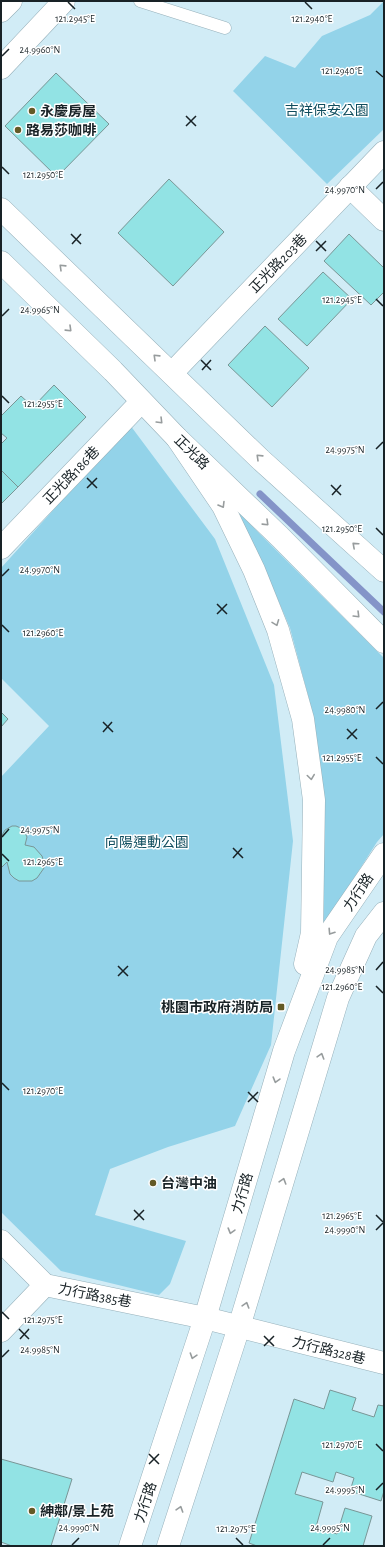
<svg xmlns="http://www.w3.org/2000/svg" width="385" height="1547" font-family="'Alegreya Sans','Noto Sans TC',sans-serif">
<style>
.green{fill:#93d3e9}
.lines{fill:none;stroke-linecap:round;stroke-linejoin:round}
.stream{stroke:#8494c8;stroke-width:7}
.building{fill:#92e3e4;stroke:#799696}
.service-casing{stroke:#96b0ba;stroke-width:13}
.minor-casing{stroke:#96b0ba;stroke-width:23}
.tertiary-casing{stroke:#96b0ba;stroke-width:23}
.service{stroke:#fff;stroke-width:12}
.minor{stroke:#fff;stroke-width:22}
.tertiary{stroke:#fff;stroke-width:22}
.oneway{stroke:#979c9d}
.ticks{fill:none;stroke:#182226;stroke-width:1.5}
.poi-dot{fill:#635a26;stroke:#fff;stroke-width:1.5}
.labels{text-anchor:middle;stroke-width:3;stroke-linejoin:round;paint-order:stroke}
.park-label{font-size:14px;fill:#0f4d5e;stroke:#fff}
.poi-label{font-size:14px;font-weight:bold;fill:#182226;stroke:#fff;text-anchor:start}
.street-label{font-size:14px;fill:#182226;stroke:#fff}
.ticks-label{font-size:10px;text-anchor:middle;fill:#182226;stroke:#fff;stroke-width:3;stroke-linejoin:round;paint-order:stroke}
</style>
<rect width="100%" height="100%" fill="#d1ecf6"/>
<g class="green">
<path d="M384,1V129L327,184L233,91L265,56L295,68L322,36L370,15Z"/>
<path d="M130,425L215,539L274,685L293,841L271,1045L235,1126L168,1147L110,1169L95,1215L186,1241L170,1284L159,1295L61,1271L1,1212V777L49,726L1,678V568Z"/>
<path d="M227,501L384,658V834L377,842L319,933L321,802L314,718L290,628L261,560Z"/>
</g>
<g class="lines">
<path class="stream" d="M260,494L384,612"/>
</g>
<g class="building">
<path d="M56,73L109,124L57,177L5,126Z"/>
<path d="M169,179L224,232L173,286L118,233Z"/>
<path d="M349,234L384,268V292L371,305L324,261Z"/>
<path d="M323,272L352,299L307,346L278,319Z"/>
<path d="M265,326L309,368L272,407L228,365Z"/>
<path d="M54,385L86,417L18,487L1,470V444L7,438L1,433V416L21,396L33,407Z"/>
<path d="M1,470L18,487L1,504Z"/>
<path d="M1,712L8,719L1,727Z"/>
<path d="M12,826H16L23,829L27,837L25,845L34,847L42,856L44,862V868L37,878L32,881H19L14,878L10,874L7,862L1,868V837L5,830Z"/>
<path d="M330,1390L356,1398L352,1410L374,1417L378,1405L384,1406V1491L381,1501L350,1491L354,1478L336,1472L333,1482L302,1472L295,1494L323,1502L316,1527L337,1534L345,1508L372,1516L363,1546H257L249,1543L294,1399L324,1409Z"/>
<path d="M1,1459L72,1479L51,1546H12L1,1542Z"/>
</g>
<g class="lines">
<defs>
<path id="service" d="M140,1L225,28"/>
<g id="minor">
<path d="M350,187L384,220"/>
<path d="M172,373L384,152"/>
<path d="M1,548L141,402"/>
<path d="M1,1241L45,1285L205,1318L384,1363"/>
<path d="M1,1331L45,1285"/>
</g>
<g id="tertiary">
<path d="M1,11L11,1"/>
<path d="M1,68L64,1"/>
<path d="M1,209L261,460L384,571"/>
<path d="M1,262L113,371L177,438L280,537L384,642"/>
<path d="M177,438L223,506L254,570L278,630L303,719L314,800L312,933L305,964"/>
<path d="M130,1546L205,1318L284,1051L327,937L384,854"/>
<path d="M168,1546L239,1327L338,998L366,936L384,913"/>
</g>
</defs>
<use href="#service" class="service-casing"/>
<use href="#minor" class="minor-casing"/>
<use href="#tertiary" class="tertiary-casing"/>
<use href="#service" class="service"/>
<use href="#minor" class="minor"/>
<use href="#tertiary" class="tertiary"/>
</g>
<defs><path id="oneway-chevron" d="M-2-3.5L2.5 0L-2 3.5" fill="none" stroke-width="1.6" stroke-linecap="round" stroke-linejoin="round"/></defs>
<g class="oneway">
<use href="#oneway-chevron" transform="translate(62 267) rotate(-136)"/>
<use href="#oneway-chevron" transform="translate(69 329) rotate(44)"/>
<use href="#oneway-chevron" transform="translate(156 357) rotate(-136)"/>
<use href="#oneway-chevron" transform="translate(160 421) rotate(45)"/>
<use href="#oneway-chevron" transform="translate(259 457) rotate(-136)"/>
<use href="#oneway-chevron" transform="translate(222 505) rotate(59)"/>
<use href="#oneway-chevron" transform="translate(266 523) rotate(44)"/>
<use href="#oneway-chevron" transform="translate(355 545) rotate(-138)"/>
<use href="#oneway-chevron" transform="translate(357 615) rotate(45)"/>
<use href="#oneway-chevron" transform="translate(276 623) rotate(69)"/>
<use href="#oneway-chevron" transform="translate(311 777) rotate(82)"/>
<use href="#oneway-chevron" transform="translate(331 932) rotate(123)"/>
<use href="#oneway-chevron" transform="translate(321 1056) rotate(-73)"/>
<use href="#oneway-chevron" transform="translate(276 1080) rotate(106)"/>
<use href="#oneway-chevron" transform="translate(283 1181) rotate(-73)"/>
<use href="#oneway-chevron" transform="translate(231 1231) rotate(106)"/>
<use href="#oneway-chevron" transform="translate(246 1305) rotate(-73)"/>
<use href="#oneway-chevron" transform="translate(193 1356) rotate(108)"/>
<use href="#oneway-chevron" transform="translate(180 1509) rotate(-72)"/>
</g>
<path class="ticks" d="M68,2L75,9M305,2L312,9M2,56L9,49M376,71L383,77M186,116L196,126M186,126L196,116M2,167L9,174M376,189L383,182M71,234L81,244M316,241L326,251M72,244L81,234M316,251L326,241M376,299L383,306M2,316L9,309M201,360L211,370M202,370L211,360M2,396L9,403M376,449L383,442M87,478L97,488M331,485L341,495M87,488L97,478M332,495L341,485M376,528L383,535M2,576L9,569M217,604L227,614M217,614L227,604M2,625L9,632M376,709L383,702M103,722L113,732M347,729L357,739M103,732L112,722M347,739L357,729M376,757L383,764M2,837L9,829M233,848L243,858M2,854L9,861M233,858L242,848M118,966L128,976M376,970L383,962M118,976L128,966M376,986L383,993M2,1083L9,1090M248,1092L258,1102M248,1102L258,1092M134,1210L144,1220M376,1215L383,1222M134,1220L144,1210M376,1230L383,1223M2,1312L9,1319M19,1329L29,1339M264,1336L274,1346M20,1339L29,1329M264,1346L274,1336M2,1357L9,1350M376,1444L383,1451M149,1454L159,1464M149,1464L159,1454M376,1490L383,1483M236,1538L243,1545M72,1545L79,1538M323,1545L330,1538"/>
<g class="poi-dot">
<circle cx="32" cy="111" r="4"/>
<circle cx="18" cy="130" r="4"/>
<rect x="277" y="1003" width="8" height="8" rx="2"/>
<circle cx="153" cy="1183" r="4"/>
<circle cx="32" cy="1511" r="4"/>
</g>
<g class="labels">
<g class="park-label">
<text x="327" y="115">吉祥保安公園</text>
<text x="147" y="847">向陽運動公園</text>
</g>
<g class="poi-label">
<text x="40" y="116">永慶房屋</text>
<text x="26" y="135">路易莎咖啡</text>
<text x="273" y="1012" text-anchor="end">桃園市政府消防局</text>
<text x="161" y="1188">台灣中油</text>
<text x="40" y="1516">紳鄰/景上苑</text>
</g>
<g class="street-label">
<text transform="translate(278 263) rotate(-46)" y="5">正光路203巷</text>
<text transform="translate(192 452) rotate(44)" y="5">正光路</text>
<text transform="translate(71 475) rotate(-46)" y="5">正光路186巷</text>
<text transform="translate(358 892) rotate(-56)" y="5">力行路</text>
<text transform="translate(242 1193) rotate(-74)" y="5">力行路</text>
<text transform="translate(95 1295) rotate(11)" y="5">力行路385巷</text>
<text transform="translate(329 1350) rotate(14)" y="5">力行路328巷</text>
<text transform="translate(145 1502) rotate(-72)" y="5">力行路</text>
</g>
</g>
<g class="ticks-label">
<text x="75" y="22">121.2945°E</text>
<text x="312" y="22">121.2940°E</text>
<text x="40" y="53">24.9960°N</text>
<text x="342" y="74">121.2940°E</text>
<text x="43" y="178">121.2950°E</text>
<text x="345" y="193">24.9970°N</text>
<text x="342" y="303">121.2945°E</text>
<text x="40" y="313">24.9965°N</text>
<text x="43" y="407">121.2955°E</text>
<text x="345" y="453">24.9975°N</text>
<text x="342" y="532">121.2950°E</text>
<text x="40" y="573">24.9970°N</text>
<text x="43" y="636">121.2960°E</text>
<text x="345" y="713">24.9980°N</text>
<text x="342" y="761">121.2955°E</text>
<text x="40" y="833">24.9975°N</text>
<text x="43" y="865">121.2965°E</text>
<text x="345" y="973">24.9985°N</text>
<text x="342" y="990">121.2960°E</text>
<text x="43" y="1094">121.2970°E</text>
<text x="342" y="1219">121.2965°E</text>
<text x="345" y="1233">24.9990°N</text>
<text x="43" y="1323">121.2975°E</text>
<text x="40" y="1353">24.9985°N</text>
<text x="342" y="1448">121.2970°E</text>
<text x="345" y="1493">24.9995°N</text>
<text x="79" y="1531">24.9990°N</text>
<text x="330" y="1531">24.9995°N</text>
<text x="236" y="1532">121.2975°E</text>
</g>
<rect width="385" height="1547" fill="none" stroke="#182226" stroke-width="4"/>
</svg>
